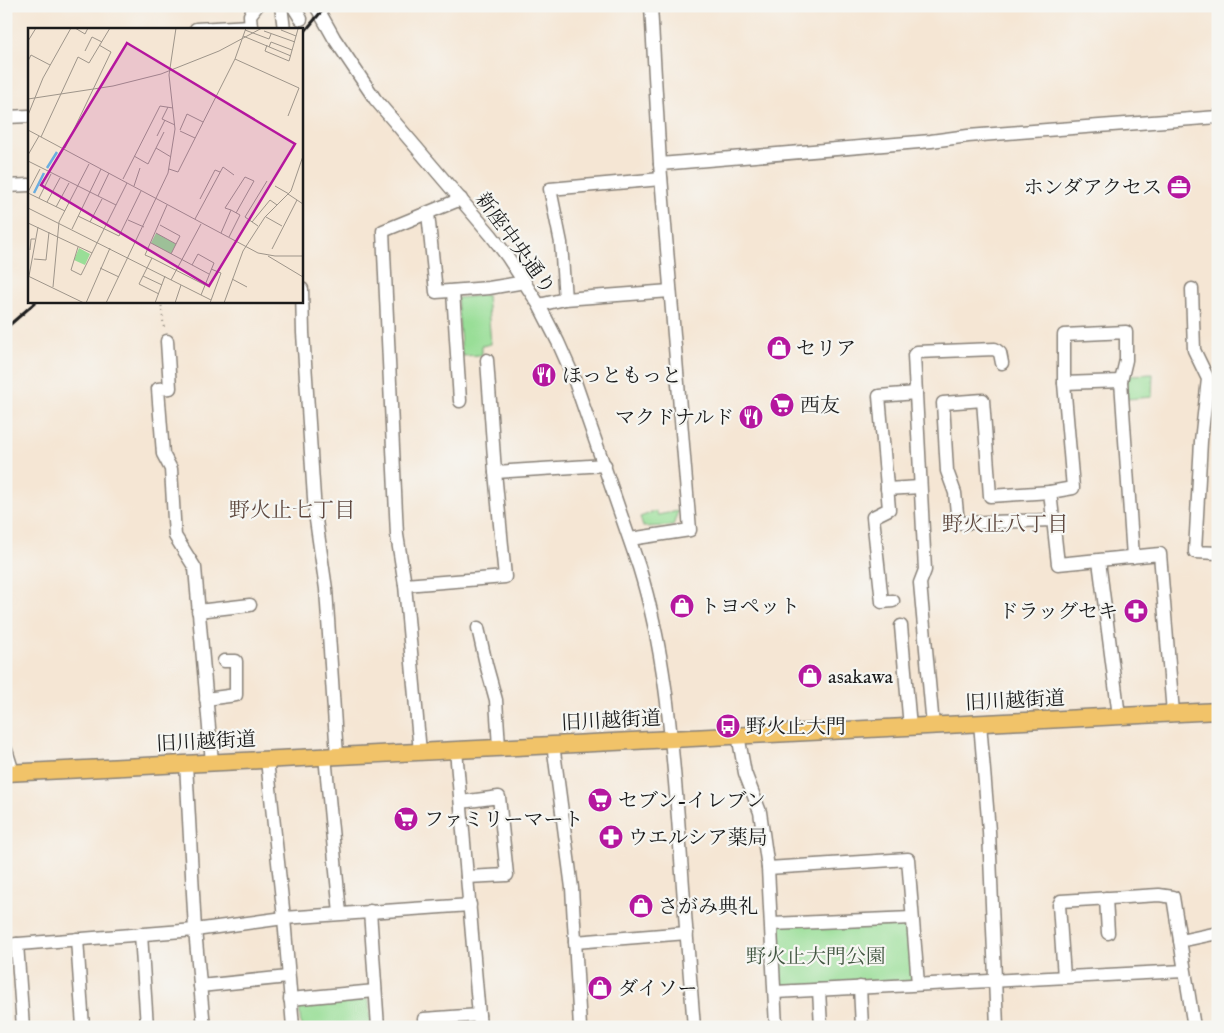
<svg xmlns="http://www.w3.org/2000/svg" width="1224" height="1033" font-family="'IM FELL English','Noto Serif JP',serif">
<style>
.green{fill:#99de97;stroke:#5a7d5a}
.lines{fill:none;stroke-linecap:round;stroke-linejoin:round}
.minor-casing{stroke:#888178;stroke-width:15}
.major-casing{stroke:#888178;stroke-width:19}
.path{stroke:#888178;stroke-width:2;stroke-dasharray:1 4;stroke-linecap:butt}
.minor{stroke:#fff;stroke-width:12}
.major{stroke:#f1c369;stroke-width:16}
.rail{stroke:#1c1c1c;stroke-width:3}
.labels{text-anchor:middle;stroke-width:4.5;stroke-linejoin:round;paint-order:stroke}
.poi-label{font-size:20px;fill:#1c1c1c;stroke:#f6f6f2;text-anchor:start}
.street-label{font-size:20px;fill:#1c1c1c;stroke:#f6f6f2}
.park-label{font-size:20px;fill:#425641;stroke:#f6f6f2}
.neighbourhood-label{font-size:21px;fill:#5e483f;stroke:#f6f6f2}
.inset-river{fill:none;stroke:#6baee0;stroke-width:2.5}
.inset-road{fill:none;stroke:#9e958a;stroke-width:1}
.view{fill:#b5179e;fill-opacity:0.15;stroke:#b5179e;stroke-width:2.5}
.inset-edge{fill:none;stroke:#1c1c1c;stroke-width:2.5}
</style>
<rect width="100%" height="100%" fill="#f6f6f2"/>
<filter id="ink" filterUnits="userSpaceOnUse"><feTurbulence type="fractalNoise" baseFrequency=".02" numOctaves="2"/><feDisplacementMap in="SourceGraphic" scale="10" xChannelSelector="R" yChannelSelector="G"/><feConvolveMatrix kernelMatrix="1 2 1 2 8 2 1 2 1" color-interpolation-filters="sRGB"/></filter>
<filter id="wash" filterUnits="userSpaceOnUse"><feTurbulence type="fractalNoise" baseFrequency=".0096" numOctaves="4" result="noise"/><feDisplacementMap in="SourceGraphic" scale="20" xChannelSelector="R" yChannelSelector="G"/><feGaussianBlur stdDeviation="1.12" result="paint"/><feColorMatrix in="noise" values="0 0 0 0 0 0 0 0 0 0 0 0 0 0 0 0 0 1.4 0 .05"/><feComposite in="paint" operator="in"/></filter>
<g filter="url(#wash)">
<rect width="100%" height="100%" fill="#f5e6d4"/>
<g class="green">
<path d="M487,295L491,344L482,346V355L462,356L457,298Z"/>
<path d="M1153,374L1152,397L1127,399L1126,386L1128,375Z"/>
<path d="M656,511L658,515L678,511L673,526L643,527L640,517Z"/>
<path d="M912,918L918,984L775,992L772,924Z"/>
<path d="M367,999L369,1001L371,1027H301L299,1007L302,1005Z"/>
</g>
</g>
<g filter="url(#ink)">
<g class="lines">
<defs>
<g id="minor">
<path d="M281,6L284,29"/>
<path d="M293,6L301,19"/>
<path d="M316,6L334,38L375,99L491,235L507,256L539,305L558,342L573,376L639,567C665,651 671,732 678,818C683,888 688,957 694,1027"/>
<path d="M196,29L251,26"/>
<path d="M251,29L250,15L257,6"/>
<path d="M6,117L29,116"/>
<path d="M660,164L931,141L968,136L1218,117"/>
<path d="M6,186L29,185"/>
<path d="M428,213L436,292L489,288L525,282"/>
<path d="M302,289L303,333L315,513L326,589L337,756"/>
<path d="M1192,289L1194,350L1208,379L1201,441L1195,552L1218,553"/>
<path d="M453,291L460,401"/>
<path d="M565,299L561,243L550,189L661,179"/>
<path d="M539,305L565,299L670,291"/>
<path d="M167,341L170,388L158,389L163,454L171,469L175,536L195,568L212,762"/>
<path d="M1064,383L1121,381"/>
<path d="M495,472L605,465"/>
<path d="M887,489L920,487"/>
<path d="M1050,492L990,496L983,400L943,403L947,471L955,493L958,523L1053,520"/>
<path d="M630,539L690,530L660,164L651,6"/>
<path d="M1133,557L1121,381L1126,360V332L1064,335V383L1073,488L1050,492L1058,564L1160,554L1173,713"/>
<path d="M1099,561L1119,716"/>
<path d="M405,585L505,577L495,472L487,360"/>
<path d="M893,601L882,602L873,517L889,509L879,396L916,393"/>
<path d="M198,611L250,605"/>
<path d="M901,626L910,727"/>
<path d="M478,628L486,664L496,700L499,747"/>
<path d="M206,699L236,695V661H224"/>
<path d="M980,723L989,831L997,1027"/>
<path d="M933,726L920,583L925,570L914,355L917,352L995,349L1000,353L1002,363"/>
<path d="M738,735L745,773L760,812L768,868L776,1027"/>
<path d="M553,744L572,888L580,1027"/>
<path d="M6,750L13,772"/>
<path d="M456,750L480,1027"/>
<path d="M420,752L405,585L397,535L383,231L461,199"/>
<path d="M325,756L340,913"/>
<path d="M267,760L284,918L293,1027"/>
<path d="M186,764L195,930L204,1027"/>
<path d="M461,802L499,797L507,875L467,877"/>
<path d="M768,868L908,859L918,984"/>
<path d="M1106,898L1108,933"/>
<path d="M370,911L378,1027"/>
<path d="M772,924L912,918"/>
<path d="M141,934L147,1027"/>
<path d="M77,939L83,1027"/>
<path d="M1180,941L1218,933"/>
<path d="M575,942L687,933"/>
<path d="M17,944L23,1027"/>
<path d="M6,945L195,930L284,918L470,905"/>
<path d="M1064,977L1059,905L1061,901L1159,895L1173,897L1194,1027"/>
<path d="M200,986L288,977"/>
<path d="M860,987L862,1027"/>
<path d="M819,990L821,1027"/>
<path d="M775,992L1184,971"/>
<path d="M290,999L375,991"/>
<path d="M424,1019L479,1015"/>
</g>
<path id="major" d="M6,773L1218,711"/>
</defs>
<use href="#minor" class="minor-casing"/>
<use href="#major" class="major-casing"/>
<path class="path" d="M161,301L164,329"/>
<use href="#minor" class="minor"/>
<use href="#major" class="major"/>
<g class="rail">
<path d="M301,36L326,6"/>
<path d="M6,328L37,301"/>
</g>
</g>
</g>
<defs>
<symbol id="office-disc" viewBox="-11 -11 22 22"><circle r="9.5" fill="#b5179e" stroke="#f6f6f2"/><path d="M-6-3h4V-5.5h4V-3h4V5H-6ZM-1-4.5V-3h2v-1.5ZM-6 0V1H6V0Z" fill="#fff"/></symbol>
<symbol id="shop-disc" viewBox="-11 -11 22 22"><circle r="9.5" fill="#b5179e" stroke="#f6f6f2"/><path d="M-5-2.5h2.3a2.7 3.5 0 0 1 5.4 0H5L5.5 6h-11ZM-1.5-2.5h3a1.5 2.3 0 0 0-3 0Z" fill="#fff"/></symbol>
<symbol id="restaurant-disc" viewBox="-11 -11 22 22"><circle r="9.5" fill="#b5179e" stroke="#f6f6f2"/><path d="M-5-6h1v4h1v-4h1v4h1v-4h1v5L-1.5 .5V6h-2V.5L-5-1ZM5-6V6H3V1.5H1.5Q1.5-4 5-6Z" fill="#fff"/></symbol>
<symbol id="supermarket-disc" viewBox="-11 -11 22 22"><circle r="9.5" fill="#b5179e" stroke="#f6f6f2"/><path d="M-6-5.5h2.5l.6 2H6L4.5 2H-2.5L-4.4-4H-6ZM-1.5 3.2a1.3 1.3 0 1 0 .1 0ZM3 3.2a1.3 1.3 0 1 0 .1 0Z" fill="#fff"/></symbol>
<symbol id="pharmacy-disc" viewBox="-11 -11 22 22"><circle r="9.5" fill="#b5179e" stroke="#f6f6f2"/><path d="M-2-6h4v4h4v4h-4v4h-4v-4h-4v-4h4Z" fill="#fff"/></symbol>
<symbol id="bus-disc" viewBox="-11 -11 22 22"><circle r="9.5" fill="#b5179e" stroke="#f6f6f2"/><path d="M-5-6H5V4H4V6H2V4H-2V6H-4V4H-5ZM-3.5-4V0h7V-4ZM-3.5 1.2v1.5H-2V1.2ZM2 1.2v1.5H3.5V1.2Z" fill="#fff"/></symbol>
</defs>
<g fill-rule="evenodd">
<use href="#office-disc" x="1165" y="173" width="28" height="28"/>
<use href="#shop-disc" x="765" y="334" width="28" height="28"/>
<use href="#restaurant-disc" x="530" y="361" width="28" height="28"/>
<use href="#supermarket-disc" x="768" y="391" width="28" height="28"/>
<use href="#restaurant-disc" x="737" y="403" width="28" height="28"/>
<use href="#shop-disc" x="668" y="592" width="28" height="28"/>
<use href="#pharmacy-disc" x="1122" y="597" width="28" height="28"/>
<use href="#shop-disc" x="796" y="662" width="28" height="28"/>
<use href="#bus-disc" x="714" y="712" width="28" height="28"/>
<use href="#supermarket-disc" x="586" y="786" width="28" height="28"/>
<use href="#supermarket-disc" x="392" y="805" width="28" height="28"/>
<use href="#pharmacy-disc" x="597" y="823" width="28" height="28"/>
<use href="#shop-disc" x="627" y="892" width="28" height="28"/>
<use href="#shop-disc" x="586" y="974" width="28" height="28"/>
</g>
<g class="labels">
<g class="poi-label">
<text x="1162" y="194" text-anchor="end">ホンダアクセス</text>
<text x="796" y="355">セリア</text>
<text x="562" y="382">ほっともっと</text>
<text x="800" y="412">西友</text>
<text x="734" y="424" text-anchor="end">マクドナルド</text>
<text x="700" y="613">トヨペット</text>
<text x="1118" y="618" text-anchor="end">ドラッグセキ</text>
<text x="828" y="683">asakawa</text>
<text x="746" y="733">野火止大門</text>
<text x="618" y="807">セブン-イレブン</text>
<text x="424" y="826">ファミリーマート</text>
<text x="628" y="844">ウエルシア薬局</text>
<text x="658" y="913">さがみ典礼</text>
<text x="618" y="995">ダイソー</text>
</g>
<g class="street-label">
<text transform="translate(516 243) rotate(54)" y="7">新座中央通り</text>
<text transform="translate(1015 700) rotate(-3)" y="7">旧川越街道</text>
<text transform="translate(611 720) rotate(-3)" y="7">旧川越街道</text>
<text transform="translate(206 741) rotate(-3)" y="7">旧川越街道</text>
</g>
<g class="park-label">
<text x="816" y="963">野火止大門公園</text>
</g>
<g class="neighbourhood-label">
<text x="292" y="517">野火止七丁目</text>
<text x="1005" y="531">野火止八丁目</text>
</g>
</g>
<g transform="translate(28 28)">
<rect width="275" height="275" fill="#f5e6d4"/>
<path d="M128,205L148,216L143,226L123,215ZM51,220L62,226L57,237L46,232Z" fill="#99de97"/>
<path class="inset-river" d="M19,140L29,124M6,165L16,145"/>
<path class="inset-road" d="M47,0L57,6L60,0M217,2L241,11L243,6M253,2L268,8M236,3L267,14M215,8L263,28M0,13L8,0M239,17L237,23L261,33L270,1M241,19L243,14L264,22M57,23L64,9L74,14M207,31L271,60L260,88M0,33L3,27L22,37M0,71L85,58L133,46L191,23L234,0M140,79L134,91L147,97M0,87L15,50L43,0M0,102L230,225L247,228H275M152,102L159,86L175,94M152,103L167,110M129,108L137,92M13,109L50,29L61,35L82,0M37,120L83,24L71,17M128,120L143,129M0,127L11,108M106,128L120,136L136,104M0,133L88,177M141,141L150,144L207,31L218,0M95,151L132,78L145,80M106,158L112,140M247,158L261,166M0,164L12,141M0,165L37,183M260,166L275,176M70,168L81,145M11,170L23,146M172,171L187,142L192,144M19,174L32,150M28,179L41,155M0,180L183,272M50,188L91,208L113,163M238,189L254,198M167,191L195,139L206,147M100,192L116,199M62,194L74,171M224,194L242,172L249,177M0,195L64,225M132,197L152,208L143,226M230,198L217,189L239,153M44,201L73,141M128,205L148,216M193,205L203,182M201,209L212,187L203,182L197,180L217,149L226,153L208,185M123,215L181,246M50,219L43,242L53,247L99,155M244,221L269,172M2,222L3,211H7M240,228L275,249M124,230L177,257M6,231L18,232L21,204M164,237L170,226L186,235L173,267M72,240L91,249M0,248L56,275M1,248L10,199M115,248L134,257M204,251L219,259M143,252L173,196M25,259L31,194L61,136M131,266L111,256L124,230L117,227L139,177M58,275L82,220M78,275L140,145L147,101L141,47L148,0M127,275L137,248M147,275L153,257M182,275L193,245L183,241M196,275L215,223L237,189L263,163L275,128"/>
<path class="view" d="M99,15L267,116L181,258L13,157Z"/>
<rect width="275" height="275" class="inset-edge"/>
</g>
<rect width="1224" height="1033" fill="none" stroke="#f6f6f2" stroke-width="25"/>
</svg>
